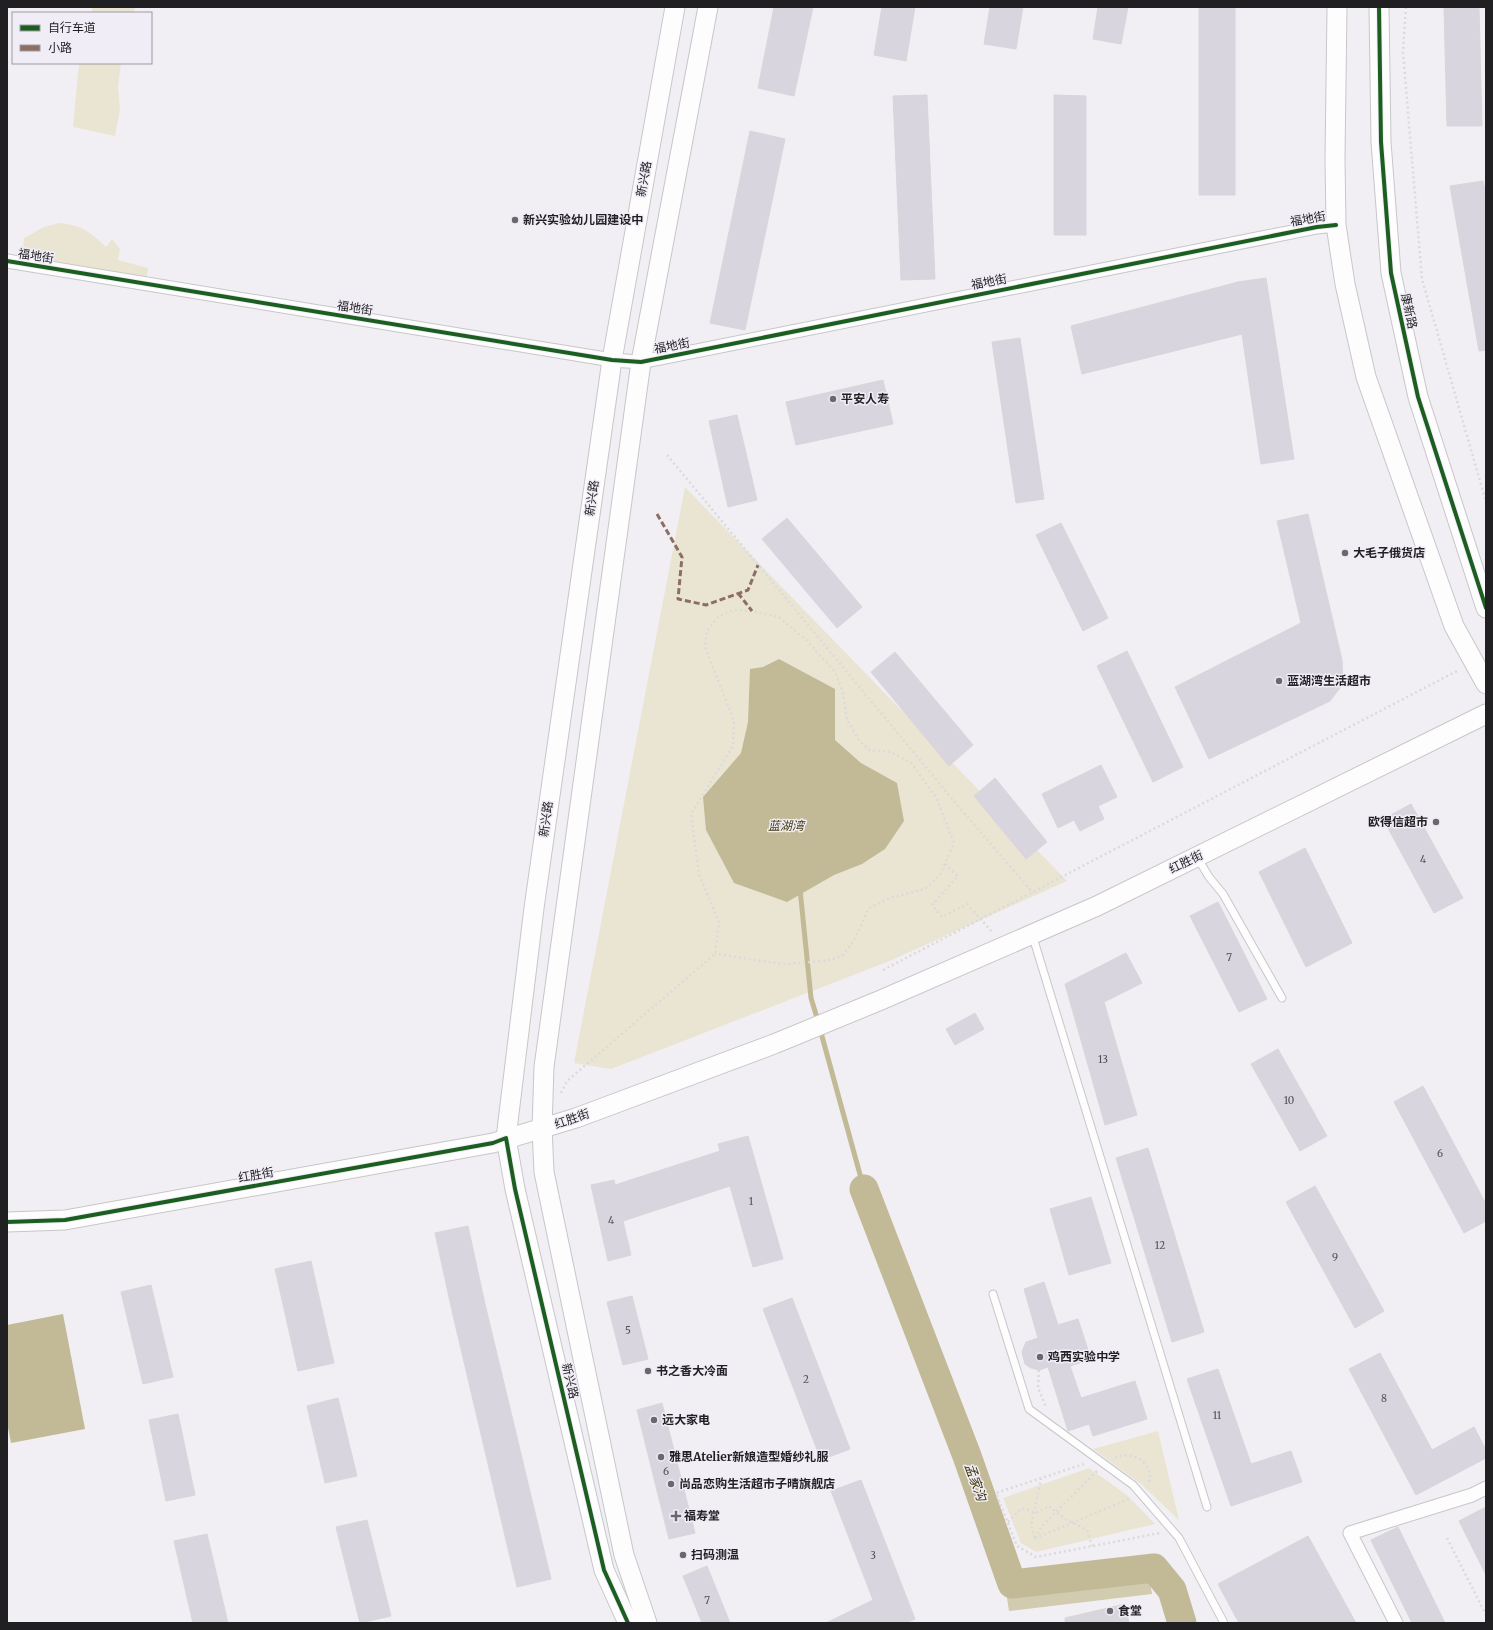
<svg xmlns="http://www.w3.org/2000/svg" width="1493" height="1630" font-family="Merriweather,'Noto Sans SC',serif">
<style>
.green{fill:#eae5d2}
.forest{fill:#d1cbaf}
.water{fill:#c2ba96}
.lines{fill:none;stroke-linecap:round;stroke-linejoin:round}
.stream{stroke:#c2ba96;stroke-width:5}
.river{stroke:#c2ba96;stroke-width:29}
.building{fill:#d9d5df;stroke:#d7d6d9}
.lane-casing{stroke:#c7c6c9;stroke-width:9}
.street-casing{stroke:#c7c6c9;stroke-width:15}
.secondary-casing{stroke:#c7c6c9;stroke-width:21}
.path{stroke:#dadada;stroke-width:2.5;stroke-dasharray:2 3;stroke-linecap:butt}
.lane{stroke:#fdfdfd;stroke-width:7}
.street{stroke:#fdfdfd;stroke-width:13}
.secondary{stroke:#fdfdfd;stroke-width:19}
.quiet{stroke:#8d6e63;stroke-width:3;stroke-dasharray:6 3;stroke-linecap:butt}
.cycleway-casing{stroke:#f0edf6;stroke-width:6}
.cycleway{stroke:#1b5e20;stroke-width:4}
.poi-dot{fill:#69686c;stroke:#f0edf6;stroke-width:1.5}
.labels{text-anchor:middle;stroke-width:3;stroke-linejoin:round;paint-order:stroke}
.number-label{font-size:10px;fill:#525055}
.street-label{font-size:12px;fill:#201f22;stroke:#f0edf6}
.poi-label{font-size:12px;font-weight:bold;fill:#201f22;stroke:#f0edf6;text-anchor:start}
.park-label{font-size:12px;font-style:italic;fill:#40380c;stroke:#f0edf6}
.water-label{font-size:13px;font-style:italic;fill:#3f370b;stroke:#f0edf6}
</style>
<rect width="100%" height="100%" fill="#f1eff4"/>
<g class="green">
<path d="M93,7H135L133,13H91Z"/>
<path d="M79,63H121L118,86L120,109L115,136L73,127Z"/>
<path d="M59,223C83,226 88,230 106,247L112,239L120,249L118,260L148,268L146,281L22,260L24,238L44,227Z"/>
<path d="M685,487L1067,881L892,960L611,1069L574,1063Z"/>
<path d="M1158,1431L1179,1520L1141,1484L1093,1449Z"/>
<path d="M1089,1468L1127,1495L1155,1524L1036,1552L1021,1543L1003,1498Z"/>
</g>
<path class="forest" d="M1149,1576L1152,1594L1009,1611L1006,1592Z"/>
<g class="water">
<path d="M779,659L835,689V740L861,763L897,783L904,821L885,849L862,864L834,875L787,902L734,883L706,830L703,797L741,753L748,722L750,669L763,667Z"/>
<path d="M63,1314L85,1429L11,1443L7,1422V1325Z"/>
</g>
<g class="lines">
<g class="stream">
<path d="M800,889L811,998L818,1021"/>
<path d="M820,1029L864,1189"/>
</g>
<path class="river" d="M864,1189L967,1456L1012,1584L1154,1568L1172,1590L1182,1623"/>
</g>
<g class="building">
<path d="M774,7H813L794,96L758,88Z"/>
<path d="M882,7H915L906,61L874,55Z"/>
<path d="M990,7H1023L1016,49L984,44Z"/>
<path d="M1098,7H1128L1121,44L1093,39Z"/>
<rect x="1199" y="7" width="36" height="188"/>
<path d="M1444,7H1479L1482,126H1447Z"/>
<path d="M927,95L935,279L901,280L893,96Z"/>
<path d="M1054,95L1086,96V235H1054Z"/>
<path d="M750,131L785,139L745,330L710,323Z"/>
<path d="M1483,181L1486,195V350L1479,351L1450,186Z"/>
<path d="M1266,278L1294,459L1261,464L1242,334L1082,374L1071,326L1238,282Z"/>
<path d="M1020,338L1044,499L1016,503L992,342Z"/>
<path d="M883,380L893,424L796,445L786,402Z"/>
<path d="M737,415L757,500L728,507L709,421Z"/>
<path d="M1308,514L1342,660L1343,684L1330,701L1209,759L1175,687L1301,623L1277,521Z"/>
<path d="M787,518L862,607L837,628L762,539Z"/>
<path d="M1061,523L1108,618L1083,631L1036,535Z"/>
<path d="M1127,651L1183,767L1153,782L1097,666Z"/>
<path d="M895,652L973,745L949,766L871,672Z"/>
<path d="M1101,765L1117,797L1098,806L1104,819L1080,831L1074,820L1058,828L1042,794Z"/>
<path d="M995,778L1047,842L1026,859L974,796Z"/>
<path d="M1411,804L1463,898L1434,913L1383,819Z"/>
<path d="M1305,848L1352,943L1306,967L1259,872Z"/>
<path d="M1218,902L1267,999L1239,1012L1190,916Z"/>
<path d="M1126,953L1142,983L1104,1002L1137,1115L1105,1125L1065,984Z"/>
<path d="M975,1013L984,1029L955,1045L946,1029Z"/>
<path d="M1278,1049L1327,1136L1300,1151L1251,1064Z"/>
<path d="M1423,1086L1486,1204V1221L1464,1233L1394,1102Z"/>
<path d="M748,1136L783,1259L753,1267L730,1186L623,1221L631,1255L608,1261L591,1185L614,1180L615,1185L720,1151L718,1144Z"/>
<path d="M1148,1148L1204,1332L1172,1342L1116,1158Z"/>
<path d="M1315,1186L1384,1311L1355,1328L1286,1202Z"/>
<path d="M1091,1197L1111,1263L1069,1275L1050,1209Z"/>
<path d="M468,1226L485,1304L551,1579L517,1587L452,1311L435,1233Z"/>
<path d="M311,1261L334,1363L298,1371L275,1269Z"/>
<path d="M1044,1282L1058,1325L1078,1319L1091,1359L1070,1366L1081,1398L1135,1381L1147,1419L1093,1436L1089,1424L1068,1431L1048,1367L1039,1370L1031,1368L1025,1364L1022,1352L1026,1342L1038,1338L1024,1289Z"/>
<path d="M151,1285L173,1377L143,1384L121,1292Z"/>
<path d="M632,1296L648,1359L623,1365L607,1302Z"/>
<path d="M792,1298L850,1449L821,1460L763,1309Z"/>
<path d="M1380,1353L1432,1450L1474,1427L1486,1450V1458L1416,1495L1349,1369Z"/>
<path d="M1218,1369L1251,1464L1291,1451L1302,1482L1231,1506L1187,1379Z"/>
<path d="M338,1398L357,1476L325,1483L307,1406Z"/>
<path d="M662,1403L695,1533L669,1539L637,1410Z"/>
<path d="M178,1414L195,1495L166,1501L149,1420Z"/>
<path d="M861,1480L915,1619L905,1623H826L873,1600L831,1491Z"/>
<path d="M1486,1507V1575L1459,1521Z"/>
<path d="M367,1520L391,1616L360,1623L336,1527Z"/>
<path d="M1398,1527L1445,1623H1412L1371,1540Z"/>
<path d="M207,1534L228,1623H193L174,1541Z"/>
<path d="M1308,1536L1356,1623H1239L1218,1584Z"/>
<path d="M707,1566L730,1623H702L683,1576Z"/>
<path d="M1125,1604L1129,1623H1065V1618Z"/>
</g>
<g class="lines">
<defs>
<g id="lane">
<path d="M1197,857L1209,877L1223,894L1282,998"/>
<path d="M1032,934L1207,1507"/>
<path d="M993,1294L1029,1409L1133,1485L1179,1538L1224,1623"/>
</g>
<g id="street">
<path d="M7,261L612,360L641,362L1317,227L1336,225"/>
<path d="M1396,1623L1350,1533L1472,1495L1486,1488"/>
</g>
<g id="secondary">
<path d="M1337,7L1335,159L1336,225L1345,284L1366,377L1454,626L1486,684"/>
<path d="M1379,7L1381,142L1391,273L1418,397L1486,608"/>
<path d="M7,1222L65,1220L493,1143L576,1118L774,1044L881,1000L1097,906L1486,714"/>
<path d="M628,1623L604,1570L515,1189L506,1138L534,908L612,360L675,7"/>
<path d="M647,1623L624,1555L544,1172L542,1128L544,1067L641,362L708,7"/>
</g>
</defs>
<use href="#lane" class="lane-casing"/>
<use href="#street" class="street-casing"/>
<use href="#secondary" class="secondary-casing"/>
<g class="path">
<path d="M1406,7L1403,52L1422,279L1486,502"/>
<path d="M667,455L959,807L1033,893"/>
<path d="M945,864L958,876L932,905L942,917L967,904L993,933"/>
<path d="M883,970L1457,671"/>
<path d="M561,1093L567,1081L715,954L719,922L699,874L691,814L733,746L734,721L705,647L707,631L718,617L733,610L752,611L779,617L806,640L835,672L843,692L847,720L859,740L869,750L891,752L911,763L936,797L954,843L940,875L925,889L890,898L869,908L854,940L842,956L825,961L783,964L715,954"/>
<path d="M1039,1370L1038,1388L1046,1407"/>
<path d="M1115,1458C1129,1451 1148,1459 1150,1475C1150,1478 1149,1482 1148,1485"/>
<path d="M1084,1464L996,1493L1017,1546L1036,1557L1160,1533"/>
<path d="M1097,1471L1041,1527L1036,1538L1131,1498"/>
<path d="M1008,1522L1022,1508L1036,1513L1049,1506L1065,1519L1087,1530L1092,1546"/>
<path d="M1035,1538L1031,1526L1041,1479"/>
<path d="M1447,1538L1486,1615"/>
</g>
<use href="#lane" class="lane"/>
<use href="#street" class="street"/>
<use href="#secondary" class="secondary"/>
<g class="quiet">
<path d="M657,514L682,557L678,599L706,605L748,590L758,565"/>
<path d="M738,593L752,611"/>
</g>
<defs>
<g id="cycleway">
<path d="M1379,7L1381,142L1391,273L1418,397L1486,608"/>
<path d="M7,261L612,360L641,362L1317,227L1336,225"/>
<path d="M7,1222L65,1220L493,1143L506,1138L515,1189L604,1570L628,1623"/>
</g>
</defs>
<use href="#cycleway" class="cycleway-casing"/>
<use href="#cycleway" class="cycleway"/>
</g>
<g class="poi-dot">
<circle cx="515" cy="220" r="4"/>
<circle cx="833" cy="399" r="4"/>
<circle cx="1345" cy="553" r="4"/>
<circle cx="1279" cy="681" r="4"/>
<circle cx="1436" cy="822" r="4"/>
<circle cx="1040" cy="1357" r="4"/>
<circle cx="648" cy="1371" r="4"/>
<circle cx="654" cy="1420" r="4"/>
<circle cx="661" cy="1457" r="4"/>
<circle cx="671" cy="1484" r="4"/>
<path d="M674 1510h4v4h4v4h-4v4h-4v-4h-4v-4h4z"/>
<circle cx="683" cy="1555" r="4"/>
<circle cx="1110" cy="1611" r="4"/>
</g>
<g class="labels">
<g class="number-label">
<text x="1423" y="863">4</text>
<text x="1229" y="961">7</text>
<text x="1103" y="1063">13</text>
<text x="1289" y="1104">10</text>
<text x="1440" y="1157">6</text>
<text x="751" y="1205">1</text>
<text x="611" y="1224">4</text>
<text x="1160" y="1249">12</text>
<text x="1335" y="1261">9</text>
<text x="628" y="1334">5</text>
<text x="806" y="1383">2</text>
<text x="1384" y="1402">8</text>
<text x="1217" y="1419">11</text>
<text x="666" y="1475">6</text>
<text x="873" y="1559">3</text>
<text x="707" y="1604">7</text>
</g>
<g class="street-label">
<text transform="translate(644 179) rotate(-80)" y="4">新兴路</text>
<text transform="translate(1308 219) rotate(-10)" y="4">福地街</text>
<text transform="translate(36 256) rotate(9)" y="4">福地街</text>
<text transform="translate(989 282) rotate(-11)" y="4">福地街</text>
<text transform="translate(355 308) rotate(9)" y="4">福地街</text>
<text transform="translate(1409 311) rotate(78)" y="4">康新路</text>
<text transform="translate(672 346) rotate(-11)" y="4">福地街</text>
<text transform="translate(592 498) rotate(-82)" y="4">新兴路</text>
<text transform="translate(546 819) rotate(-82)" y="4">新兴路</text>
<text transform="translate(1186 862) rotate(-26)" y="4">红胜街</text>
<text transform="translate(572 1119) rotate(-19)" y="4">红胜街</text>
<text transform="translate(256 1175) rotate(-10)" y="4">红胜街</text>
<text transform="translate(570 1381) rotate(77)" y="4">新兴路</text>
</g>
<g class="poi-label">
<text x="523" y="224">新兴实验幼儿园建设中</text>
<text x="841" y="403">平安人寿</text>
<text x="1353" y="557">大毛子俄货店</text>
<text x="1287" y="685">蓝湖湾生活超市</text>
<text x="1428" y="826" text-anchor="end">欧得信超市</text>
<text x="1048" y="1361">鸡西实验中学</text>
<text x="656" y="1375">书之香大冷面</text>
<text x="662" y="1424">远大家电</text>
<text x="669" y="1461">雅思Atelier新娘造型婚纱礼服</text>
<text x="679" y="1488">尚品恋购生活超市子晴旗舰店</text>
<text x="684" y="1520">福寿堂</text>
<text x="691" y="1559">扫码测温</text>
<text x="1118" y="1615">食堂</text>
</g>
<g class="park-label">
<text x="786" y="830">蓝湖湾</text>
</g>
<g class="water-label">
<text transform="translate(976 1482) rotate(70)" y="5">孟家沟</text>
</g>
</g>
<rect width="1493" height="1630" fill="none" stroke="#201f22" stroke-width="16"/>
<rect x="12" y="12" width="140" height="52" fill="#f0edf6" stroke="#9d9ba1"/>
<rect x="20" y="25" width="20" height="6" fill="#1b5e20" stroke="#9d9ba1"/>
<text x="48" y="32" font-size="12" fill="#201f22">自行车道</text>
<rect x="20" y="45" width="20" height="6" fill="#8d6e63" stroke="#9d9ba1"/>
<text x="48" y="52" font-size="12" fill="#201f22">小路</text>
</svg>
